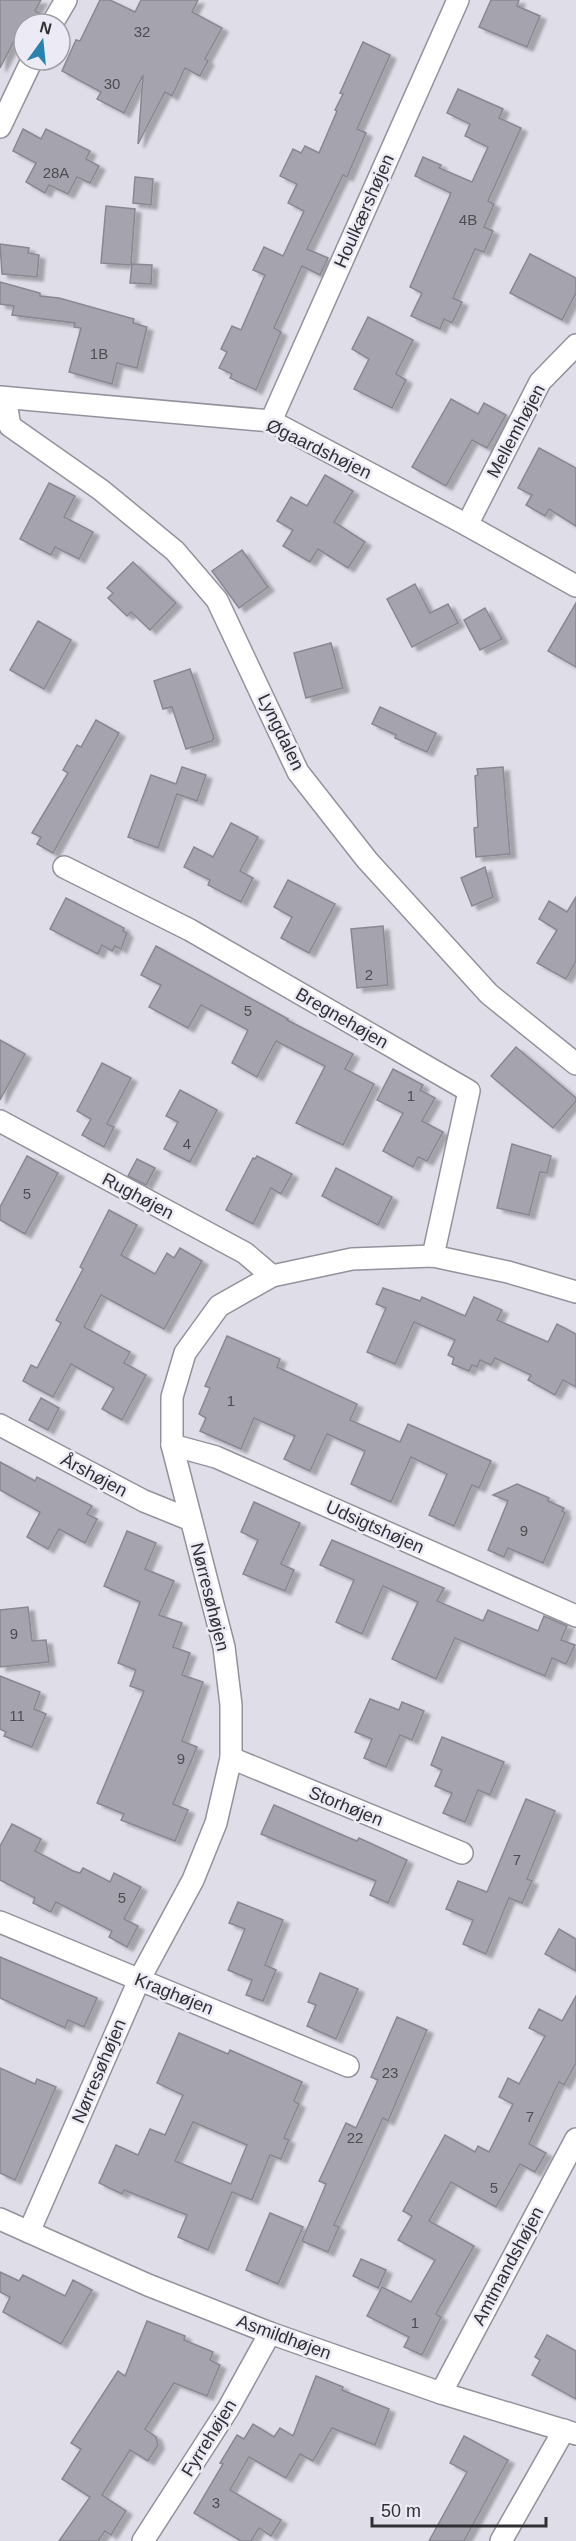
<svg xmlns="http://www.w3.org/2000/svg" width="576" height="2541" font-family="Arial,sans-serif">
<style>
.building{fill:#a5a4ae;stroke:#898892;stroke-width:1.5;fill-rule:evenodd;filter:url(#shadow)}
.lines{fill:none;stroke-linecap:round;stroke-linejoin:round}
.minor-casing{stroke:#93929c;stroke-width:24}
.minor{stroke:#fff;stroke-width:21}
.labels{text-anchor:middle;stroke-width:5;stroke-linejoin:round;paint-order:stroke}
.number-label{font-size:15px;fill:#4d4d52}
.street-label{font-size:18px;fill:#303034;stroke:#ecebf5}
</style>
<defs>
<filter id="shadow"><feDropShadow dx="6" dy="4" stdDeviation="1.5" flood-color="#0004"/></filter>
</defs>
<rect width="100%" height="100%" fill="#dfdee8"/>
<g class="building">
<path d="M0,0H41L35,11L43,15L39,24H23L0,68Z"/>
<path d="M100,0H110L135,12L141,0H198L192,12L222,28L205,59L208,61L200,76L185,68L172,96L165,92L138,144L143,75L124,113L97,99L101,92L62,71L76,40L80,41Z"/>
<path d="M491,0H519L517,6L540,16L527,47L479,27Z"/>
<path d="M363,42L390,55L357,129L366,133L347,177L343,175L307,249L328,258L320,275L302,266L274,328L281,332L256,390L230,378L232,374L219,368L227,352L221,349L232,326L241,330L265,275L253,270L264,247L283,256L304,211L288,203L297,184L280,176L293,149L301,153L305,146L319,153L337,111L335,110L343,94L340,93Z"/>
<path d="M458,89L503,109L499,118L521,128L488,201L494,204L484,227L493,231L484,252L475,249L453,298L462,302L452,323L444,319L440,329L411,316L422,293L410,287L451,193L415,176L423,157L441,165L439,168L472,182L488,147L465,136L470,124L447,113Z"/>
<path d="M23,129L41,139L46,129L90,151L86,159L99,166L90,183L77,177L68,194L49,185L45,193L26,182L36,163L13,151Z"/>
<path d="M135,177L153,179L151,205L133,203Z"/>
<path d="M106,206L135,209L131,265L101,263Z"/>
<path d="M0,244L29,248L28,253L39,255L37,277L2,274Z"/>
<path d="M530,254L576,278V293L562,320L510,293Z"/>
<path d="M132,264L152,265L151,284L130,283Z"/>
<path d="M0,282L40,293V296L59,298L134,319L133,323L147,327L137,368L117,363L112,384L69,372L81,328L74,327L75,323L12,315L14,306L0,304Z"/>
<path d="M368,317L413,340L396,374L406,380L392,408L354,389L369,359L352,349Z"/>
<path d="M451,399L478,414L484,403L506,415L487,448L472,440L446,486L412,467Z"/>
<path d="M539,448L576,468V526L549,509L545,516L526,505L532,495L518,488Z"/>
<path d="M325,475L353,491L334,522L365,542L348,568L318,549L310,562L283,546L293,530L277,521L291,497L307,506Z"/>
<path d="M49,483L75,496L64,517L93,532L79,559L55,547L51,555L20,539Z"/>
<path d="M242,550L268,587L239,608L212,571Z"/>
<path d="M133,562L176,603L150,630L131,612L127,616L108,598L113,593L107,588Z"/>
<path d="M415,584L430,613L448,604L458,623L412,647L387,599Z"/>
<path d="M576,603V667L548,651Z"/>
<path d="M485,608L502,639L480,650L464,620Z"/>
<path d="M38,621L71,640L44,689L10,670Z"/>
<path d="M331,643L343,688L306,698L294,653Z"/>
<path d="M190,669L214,738L212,741L186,749L172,707L163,709L154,681Z"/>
<path d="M380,707L436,733L427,752L395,738L396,735L372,724Z"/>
<path d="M96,720L119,733L53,853L37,844L41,837L32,833L68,773L63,770L77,745L81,747Z"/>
<path d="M182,767L206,775L197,801L177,794L158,848L128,837L151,775L176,784Z"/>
<path d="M503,767L510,854L476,857L474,828L478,827L475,776L478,775L477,769Z"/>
<path d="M231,823L258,837L240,871L253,878L241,902L208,885L210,880L184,867L194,847L213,857Z"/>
<path d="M485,867L493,897L472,906L461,878Z"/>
<path d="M288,880L335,904L309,953L281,938L292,917L274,907Z"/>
<path d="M576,897V961L566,979L537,963L557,930L539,919L549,901L567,912Z"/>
<path d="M66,898L124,928L123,931L127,933L121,949L115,946L112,951L102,945L98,954L50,929Z"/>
<path d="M383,926L388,985L357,988L351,929Z"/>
<path d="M156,946L288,1019L287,1020L353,1054L345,1069L374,1084L343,1145L296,1123L325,1066L276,1041L257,1077L232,1063L248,1030L201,1005L188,1028L149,1007L161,985L141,975Z"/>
<path d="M0,1040L25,1054L0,1100Z"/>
<path d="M516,1047L576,1098V1101L553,1128L491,1076Z"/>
<path d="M102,1063L131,1078L107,1124L114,1127L104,1147L82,1135L91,1119L77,1111Z"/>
<path d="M393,1069L423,1085L420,1090L435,1098L422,1121L443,1132L427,1161L418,1157L413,1167L383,1151L403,1113L377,1100Z"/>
<path d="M180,1090L217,1110L190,1162L164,1149L178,1122L166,1116Z"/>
<path d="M512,1144L551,1156L547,1173L540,1172L529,1215L497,1208Z"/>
<path d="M27,1156L58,1173L25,1234L0,1220V1207Z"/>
<path d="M257,1156L292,1174L281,1194L271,1188L253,1224L226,1210L253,1158L255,1159Z"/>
<path d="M137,1159L155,1168L146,1185L128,1176Z"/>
<path d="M336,1168L392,1197L378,1225L322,1196Z"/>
<path d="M109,1210L137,1225L121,1255L155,1274L167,1253L174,1258L180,1248L202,1261L164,1329L101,1295L84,1327L130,1352L124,1363L146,1375L122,1420L102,1409L114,1388L71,1364L53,1397L23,1381L31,1365L37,1368L61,1323L56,1320L83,1269L80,1267Z"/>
<path d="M383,1288L420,1301L422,1297L465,1316L474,1297L502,1310L497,1320L548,1342L557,1324L576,1334V1387L563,1380L555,1395L528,1380L531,1375L495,1358L491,1365L480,1360L477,1367L472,1365L469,1371L452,1364L454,1358L448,1355L455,1340L414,1322L395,1364L367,1352L386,1308L376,1304Z"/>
<path d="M227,1336L280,1359L277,1367L357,1404L350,1420L400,1442L408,1424L491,1461L479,1488L472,1485L454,1526L429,1515L447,1474L411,1457L391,1502L351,1484L365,1451L327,1434L310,1471L284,1459L295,1436L254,1418L241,1449L200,1431L206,1418L199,1414L210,1388L205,1386Z"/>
<path d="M41,1398L59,1408L48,1430L29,1420Z"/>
<path d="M0,1462L35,1481L37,1477L92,1506L87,1514L97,1519L85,1543L59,1529L48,1549L27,1537L40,1512L0,1490Z"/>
<path d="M517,1484L549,1498L548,1501L564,1508L562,1511L565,1513L543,1563L508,1548L504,1557L488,1550L508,1501L493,1495Z"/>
<path d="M254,1502L300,1523L281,1564L294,1570L285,1591L243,1574L258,1540L241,1532Z"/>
<path d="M127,1531L156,1543L145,1569L174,1581L159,1615L182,1623L173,1647L190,1653L182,1675L203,1682L182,1741L197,1747L173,1804L188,1810L175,1841L121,1820L124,1814L97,1803L144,1691L130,1686L136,1670L118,1663L140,1602L104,1586Z"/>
<path d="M332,1540L444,1588L437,1601L483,1621L488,1610L538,1631L544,1616L567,1626L561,1640L575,1645L566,1664L552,1658L545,1676L455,1638L436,1679L392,1659L418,1602L383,1586L362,1634L336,1622L354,1580L320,1565Z"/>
<path d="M28,1607L32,1641L46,1640L49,1662L0,1667V1610Z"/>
<path d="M0,1676L40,1692L34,1709L46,1714L32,1747L4,1736L6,1732L0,1729Z"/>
<path d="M370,1699L399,1710L402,1702L424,1711L412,1740L400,1735L386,1767L364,1758L372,1739L355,1732Z"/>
<path d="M442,1737L504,1762L490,1795L478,1790L465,1822L443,1813L452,1793L435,1786L442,1770L431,1765Z"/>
<path d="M526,1799L555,1811L527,1879L532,1881L522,1903L509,1898L486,1954L463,1944L473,1920L446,1909L458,1881L487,1892Z"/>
<path d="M274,1805L347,1837L357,1841L359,1838L407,1860L388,1903L370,1895L376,1881L261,1834Z"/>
<path d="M12,1824L41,1839L35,1851L73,1871L80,1873L83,1868L110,1882L114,1873L141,1887L124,1919L138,1926L127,1947L109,1937L112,1931L56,1902L51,1912L33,1903L35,1898L0,1880V1846Z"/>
<path d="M238,1902L283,1920L265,1965L276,1970L263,2001L246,1995L252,1980L228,1970L245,1929L229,1923Z"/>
<path d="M559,1929L576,1939V1971L545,1954Z"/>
<path d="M0,1957L97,1998L84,2027L68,2020L65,2028L0,1998Z"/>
<path d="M320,1973L358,1989L336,2039L307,2026L316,2005L308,2002Z"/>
<path d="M576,1996V2063L564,2085L559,2082L529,2144L546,2153L535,2172L520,2164L496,2207L451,2182L429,2221L474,2246L436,2314L441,2317L422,2355L404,2347L409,2337L367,2316L382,2287L411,2302L435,2260L398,2240L412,2216L403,2211L445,2135L475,2152L478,2146L489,2152L513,2104L499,2097L508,2078L519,2084L545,2036L529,2028L539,2009L562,2021Z"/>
<path d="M397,2017L427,2030L388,2121L383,2118L334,2225L339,2227L328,2252L302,2241L326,2184L319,2181L346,2123L356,2128L378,2080L371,2077Z"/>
<path d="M179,2033L228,2054L230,2050L302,2082L294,2101L299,2104L284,2138L289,2140L281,2159L270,2155L252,2200L232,2192L208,2250L178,2237L187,2215L124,2190L122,2194L99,2183L116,2145L138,2155L150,2129L165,2135L183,2095L157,2083ZM193,2122L247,2145L231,2184L175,2161Z"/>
<path d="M0,2068L35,2084L37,2079L56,2087L15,2180L0,2173Z"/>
<path d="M270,2213L303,2227L278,2284L246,2270Z"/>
<path d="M361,2259L386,2270L378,2288L353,2276Z"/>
<path d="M0,2272L19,2281L23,2275L65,2296L73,2280L92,2290L61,2344L3,2312L10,2297L0,2292Z"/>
<path d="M147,2321L185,2336L184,2340L213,2352L210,2360L220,2365L207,2396L174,2383L145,2429L156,2437L158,2445L148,2461L130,2450L102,2495L126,2511L111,2535L105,2531L98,2541H59L90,2497L62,2479L81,2449L71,2443L118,2371L125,2376Z"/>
<path d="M547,2335L576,2351V2399L532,2375L540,2360L535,2357Z"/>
<path d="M316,2376L343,2387L342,2390L389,2409L375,2445L332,2428L313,2461L300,2454L286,2478L249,2457L230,2490L281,2520L271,2536L259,2528L251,2541H241L194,2513L223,2464L220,2463L237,2435L244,2439L253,2424L274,2437L280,2428L293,2436Z"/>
<path d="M464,2436L508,2460L464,2541H429L467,2472L450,2463Z"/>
</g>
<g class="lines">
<defs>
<g id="minor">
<path d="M52,24L66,0"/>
<path d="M0,127L32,60"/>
<path d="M0,397L271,421L467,525L576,586"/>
<path d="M5,398L10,426L101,490L175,551L217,600L298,772L367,860L489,994L576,1064"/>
<path d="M271,421L458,0"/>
<path d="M467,525L540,382L576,345"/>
<path d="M64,867L190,930L469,1091L433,1256"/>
<path d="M0,1121L245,1253L272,1276"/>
<path d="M0,1425L144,1501L191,1520"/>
<path d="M172,1445L216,1457L576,1616"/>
<path d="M231,1758L462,1853"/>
<path d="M0,1922L348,2066"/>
<path d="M0,2219L148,2285L270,2333L441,2393L576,2434"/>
<path d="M29,2232L139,1980L193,1880L216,1823L231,1758V1705L224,1647L172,1445V1397L185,1353L219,1306L272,1276L352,1259L433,1256L508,1272L576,1292"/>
<path d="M441,2393L576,2139"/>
<path d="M143,2541L228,2409L270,2333"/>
<path d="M501,2541L564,2430"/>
</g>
</defs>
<use href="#minor" class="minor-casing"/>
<use href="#minor" class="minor"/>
</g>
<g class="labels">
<g class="number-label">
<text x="142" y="37">32</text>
<text x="112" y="89">30</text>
<text x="56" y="178">28A</text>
<text x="468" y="225">4B</text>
<text x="99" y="359">1B</text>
<text x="369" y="980">2</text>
<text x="248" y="1016">5</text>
<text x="411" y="1101">1</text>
<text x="187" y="1149">4</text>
<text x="27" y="1199">5</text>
<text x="231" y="1406">1</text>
<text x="524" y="1536">9</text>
<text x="14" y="1639">9</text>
<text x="17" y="1721">11</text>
<text x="181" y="1764">9</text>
<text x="517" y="1865">7</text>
<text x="122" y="1903">5</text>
<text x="390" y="2078">23</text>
<text x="530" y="2122">7</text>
<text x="355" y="2143">22</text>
<text x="494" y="2193">5</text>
<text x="415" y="2328">1</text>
<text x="216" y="2508">3</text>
</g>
<g class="street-label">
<text transform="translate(364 211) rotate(-66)" y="6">Houlkærshøjen</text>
<text transform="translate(516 431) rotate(-62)" y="6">Mellemhøjen</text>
<text transform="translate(319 449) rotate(26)" y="6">Øgaardshøjen</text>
<text transform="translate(281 732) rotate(64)" y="6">Lyngdalen</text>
<text transform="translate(342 1018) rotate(30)" y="6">Bregnehøjen</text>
<text transform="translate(138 1196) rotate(28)" y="6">Rughøjen</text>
<text transform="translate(94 1475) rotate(28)" y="6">Årshøjen</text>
<text transform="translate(375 1527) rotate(24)" y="6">Udsigtshøjen</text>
<text transform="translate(210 1597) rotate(76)" y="6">Nørresøhøjen</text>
<text transform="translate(346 1806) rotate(22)" y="6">Storhøjen</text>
<text transform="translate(174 1994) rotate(22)" y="6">Kraghøjen</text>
<text transform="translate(99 2071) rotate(-67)" y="6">Nørresøhøjen</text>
<text transform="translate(508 2266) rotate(-62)" y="6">Amtmandshøjen</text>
<text transform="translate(284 2337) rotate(20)" y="6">Asmildhøjen</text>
<text transform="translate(209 2438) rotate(-58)" y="6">Fyrrehøjen</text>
</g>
</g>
<g transform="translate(42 42) rotate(15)"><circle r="28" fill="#ecebf5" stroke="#a1a0a8" stroke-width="1.5"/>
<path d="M0-4.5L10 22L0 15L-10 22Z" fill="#2883b0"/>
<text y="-9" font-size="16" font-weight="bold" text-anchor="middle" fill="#303034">N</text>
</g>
<path d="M372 2517v9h174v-9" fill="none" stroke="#303034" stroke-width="3"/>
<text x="381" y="2517" font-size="18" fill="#303034" stroke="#ecebf5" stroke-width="4.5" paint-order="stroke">50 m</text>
</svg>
